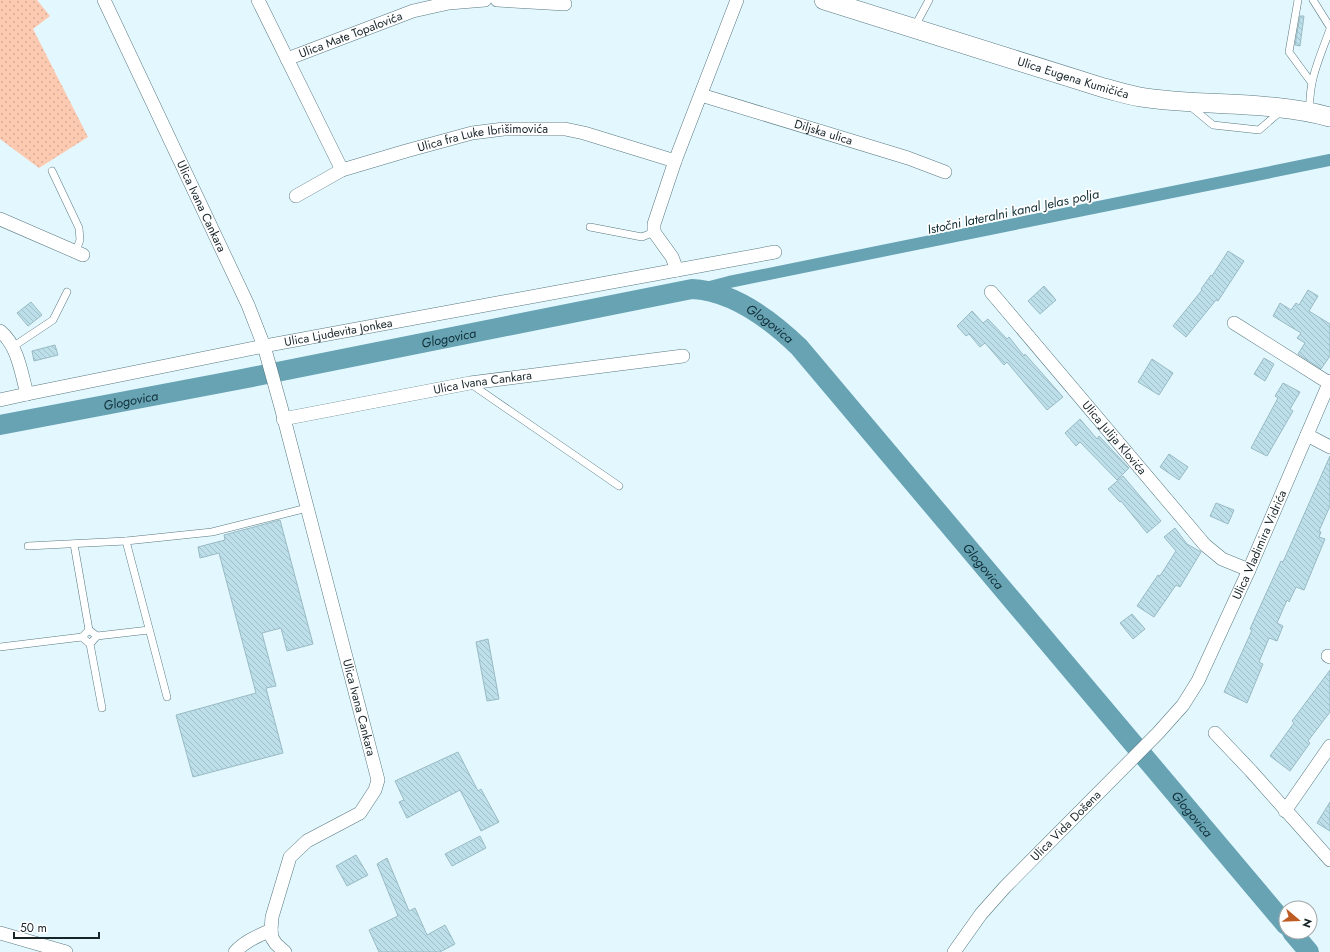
<svg xmlns="http://www.w3.org/2000/svg" width="1330" height="952" font-family="Jost,sans-serif">
<style>
.grass{fill:url(#grass-dots)}
.lines{fill:none;stroke-linecap:round;stroke-linejoin:round}
.canal{stroke:#68a3b4;stroke-width:12}
.river{stroke:#68a3b4;stroke-width:20}
.building{fill:url(#building-back-hatch);stroke:#99bac4}
.service-casing{stroke:#587881;stroke-width:8}
.minor-casing{stroke:#587881;stroke-width:14}
.secondary-casing{stroke:#587881;stroke-width:20}
.service{stroke:#fff;stroke-width:7}
.minor{stroke:#fff;stroke-width:13}
.secondary{stroke:#fff;stroke-width:19}
.labels{text-anchor:middle;stroke-width:3.5;stroke-linejoin:round;paint-order:stroke}
.street-label{font-size:12px;fill:#172428;stroke:#fff}
.water-label{font-size:13px;font-style:italic;fill:#0f2e36;stroke:#fff}
</style>
<defs>
<pattern id="grass-dots" width="8" height="8" patternUnits="userSpaceOnUse"><rect width="8" height="8" fill="#fcc9b1"/><path d="M2 2h.1M6 6h.1" fill="none" stroke="#d7ac98" stroke-width="1.8" stroke-linecap="round"/></pattern>
<pattern id="building-back-hatch" width="6" height="6" patternUnits="userSpaceOnUse"><rect width="6" height="6" fill="#bcdfe9"/><path d="M-1 5l2 2M0 0l6 6M5-1l2 2" fill="none" stroke="#a1bfc8"/></pattern>
</defs>
<rect width="100%" height="100%" fill="#e3f8fe"/>
<path class="grass" d="M0,0H37L50,16L33,29L88,137L39,168L0,139Z"/>
<g class="lines">
<path class="canal" d="M702,289L729,282L1330,160"/>
<g class="river">
<path id="s1" d="M0,425L242,379L692,289C733,291 771,320 799,347L1286,925"/>
<path d="M1292,932L1309,952"/>
</g>
</g>
<g class="building">
<path d="M1300,16H1304L1300,46L1295,45Z"/>
<path d="M1228,251L1244,261L1218,301L1216,300L1186,337L1173,326L1202,290L1201,289L1211,275L1212,276Z"/>
<path d="M1044,286L1056,300L1040,314L1028,301Z"/>
<path d="M1308,290L1318,296L1309,311L1330,324V356L1321,369L1298,354L1305,343L1297,338L1301,333L1273,316L1280,303L1291,310L1296,303L1299,305Z"/>
<path d="M31,302L42,315L28,326L17,313Z"/>
<path d="M972,311L983,323L988,319L1007,339L1009,337L1024,356L1025,354L1063,397L1047,410L1007,362L1004,365L985,343L980,347L969,334L966,336L957,326Z"/>
<path d="M55,345L58,355L34,361L32,351Z"/>
<path d="M1264,358L1274,364L1265,381L1254,374Z"/>
<path d="M1152,359L1173,373L1159,395L1138,382Z"/>
<path d="M1283,383L1300,392L1290,409L1293,411L1267,456L1251,448L1278,398L1275,396Z"/>
<path d="M1080,419L1097,439L1099,436L1129,468L1117,480L1080,442L1076,446L1065,433Z"/>
<path d="M1169,454L1188,467L1179,480L1160,467Z"/>
<path d="M1330,456V506L1319,531L1321,532L1319,537L1325,539L1304,590L1296,587L1289,602L1287,600L1277,623L1283,626L1277,641L1269,638L1259,662L1263,664L1247,703L1224,692L1252,630L1250,629L1264,598L1281,561L1283,562Z"/>
<path d="M1123,476L1161,521L1147,533L1121,501L1120,502L1108,489Z"/>
<path d="M1216,503L1234,510L1228,524L1210,516Z"/>
<path d="M280,520L313,644L287,651L281,628L262,633L276,686L266,688L283,753L193,777L176,715L256,693L219,553L200,558L198,547L225,540L224,535Z"/>
<path d="M1175,528L1187,544L1201,552L1180,587L1176,585L1154,617L1137,606L1158,575L1160,576L1176,551L1164,537Z"/>
<path d="M1132,614L1145,629L1133,639L1120,623Z"/>
<path d="M488,639L499,699L487,701L476,642Z"/>
<path d="M1330,670V712L1308,741L1310,743L1290,771L1270,756L1294,723L1292,721Z"/>
<path d="M458,752L478,791L481,789L499,822L481,831L460,790L407,818L399,802L404,800L395,781Z"/>
<path d="M1330,802V831L1317,823Z"/>
<path d="M480,836L486,848L452,866L445,854Z"/>
<path d="M356,855L368,875L347,886L336,866Z"/>
<path d="M387,858L409,911L415,908L427,935L445,925L455,944L440,952H379L369,930L398,916L377,864Z"/>
</g>
<g class="lines">
<defs>
<g id="service">
<path d="M1298,0L1289,52L1311,82"/>
<path d="M1313,0L1330,27"/>
<path d="M914,28L929,0"/>
<path d="M1190,106L1213,125L1259,130L1281,111"/>
<path d="M1310,111C1308,81 1320,57 1330,29"/>
<path d="M52,171L79,228L80,240L76,251"/>
<path d="M590,227L642,237L654,232"/>
<path d="M14,346L53,320L67,292"/>
<path d="M471,384L619,486"/>
<path d="M126,541L167,697"/>
<path d="M74,544L89,630"/>
<path d="M28,546L126,541L212,532L307,508"/>
<path d="M97,636L149,630"/>
<path d="M90,644L82,637L89,630L97,636L90,644L102,708"/>
<path d="M0,647L82,637"/>
</g>
<g id="minor">
<path id="s2" d="M104,0L248,305L264,346L281,407L378,780L375,790L360,813L307,841L290,857L272,917L271,930L272,938L276,944L285,952"/>
<path d="M258,0L342,170"/>
<path d="M497,0L565,4"/>
<path id="s3" d="M287,59L413,11L449,3L485,0"/>
<path id="s4" d="M701,95L908,158L945,172"/>
<path id="s5" d="M296,196L342,170L406,151L472,133L504,129H565L584,133L675,161"/>
<path d="M0,219L83,255"/>
<path d="M677,270L775,252"/>
<path id="s6" d="M991,292L1205,545L1222,559L1249,570"/>
<path d="M1234,323L1329,383"/>
<path d="M0,331C18,346 21,372 27,394"/>
<path id="s7" d="M0,400L27,394L264,346L677,270L672,257L654,232V224L675,161L737,0"/>
<path id="s8" d="M283,419L470,383L683,356"/>
<path d="M1307,435L1330,447"/>
<path d="M1328,656L1330,657"/>
<path d="M1215,733L1251,771L1330,860"/>
<path d="M1285,811L1330,746"/>
<path d="M0,933L66,952"/>
<path d="M235,952C245,941 258,936 271,930"/>
<path id="s9" d="M954,952L981,914L1005,887L1158,733L1183,705L1198,681L1249,570L1330,381"/>
</g>
<g id="secondary">
<path id="s10" d="M824,0L1104,88C1116,91 1128,95 1140,97C1203,107 1268,100 1330,117"/>
</g>
</defs>
<use href="#service" class="service-casing"/>
<use href="#minor" class="minor-casing"/>
<use href="#secondary" class="secondary-casing"/>
<use href="#service" class="service"/>
<use href="#minor" class="minor"/>
<use href="#secondary" class="secondary"/>
</g>
<g class="labels">
<g class="street-label">
<text dy="4" stroke="none"><textPath href="#s3" startOffset="68">Ulica Mate Topalovića</textPath></text>
<text dy="4" stroke="none"><textPath href="#s10" startOffset="261">Ulica Eugena Kumičića</textPath></text>
<text dy="4" stroke="none"><textPath href="#s4" startOffset="128">Diljska ulica</textPath></text>
<text dy="4" stroke="none"><textPath href="#s5" startOffset="198">Ulica fra Luke Ibrišimovića</textPath></text>
<text dy="4" stroke="none"><textPath href="#s2" startOffset="228">Ulica Ivana Cankara</textPath></text>
<text dy="4" stroke="none"><textPath href="#s7" startOffset="345">Ulica Ljudevita Jonkea</textPath></text>
<text dy="4" stroke="none"><textPath href="#s8" startOffset="203">Ulica Ivana Cankara</textPath></text>
<text dy="4" stroke="none"><textPath href="#s6" startOffset="191">Ulica Julija Klovića</textPath></text>
<text dy="4" stroke="none"><textPath href="#s9" startOffset="515">Ulica Vladimira Vidrića</textPath></text>
<text dy="4" stroke="none"><textPath href="#s2" startOffset="755">Ulica Ivana Cankara</textPath></text>
<text dy="4" stroke="none"><textPath href="#s9" startOffset="169">Ulica Vida Došena</textPath></text>
</g>
<g class="water-label">
<text transform="translate(1013 211) rotate(-12)" y="5">Istočni lateralni kanal Jelas polja</text>
<text dy="5" stroke="none"><textPath href="#s1" startOffset="792">Glogovica</textPath></text>
<text dy="5" stroke="none"><textPath href="#s1" startOffset="457">Glogovica</textPath></text>
<text dy="5" stroke="none"><textPath href="#s1" startOffset="133">Glogovica</textPath></text>
<text dy="5" stroke="none"><textPath href="#s1" startOffset="1116">Glogovica</textPath></text>
<text dy="5" stroke="none"><textPath href="#s1" startOffset="1440">Glogovica</textPath></text>
</g>
</g>
<g transform="translate(1298 920) rotate(109)"><circle r="19" fill="#ffffff" stroke="#a2a7a9"/>
<path d="M0-3L7 15L0 10L-7 15Z" fill="#be5b23"/>
<text y="-6" font-size="11" font-weight="bold" text-anchor="middle" fill="#172428">N</text>
</g>
<path d="M14 932v6h85v-6" fill="none" stroke="#172428" stroke-width="2"/>
<text x="20" y="932" font-size="12" fill="#172428" stroke="#ffffff" stroke-width="3" paint-order="stroke">50 m</text>
</svg>
